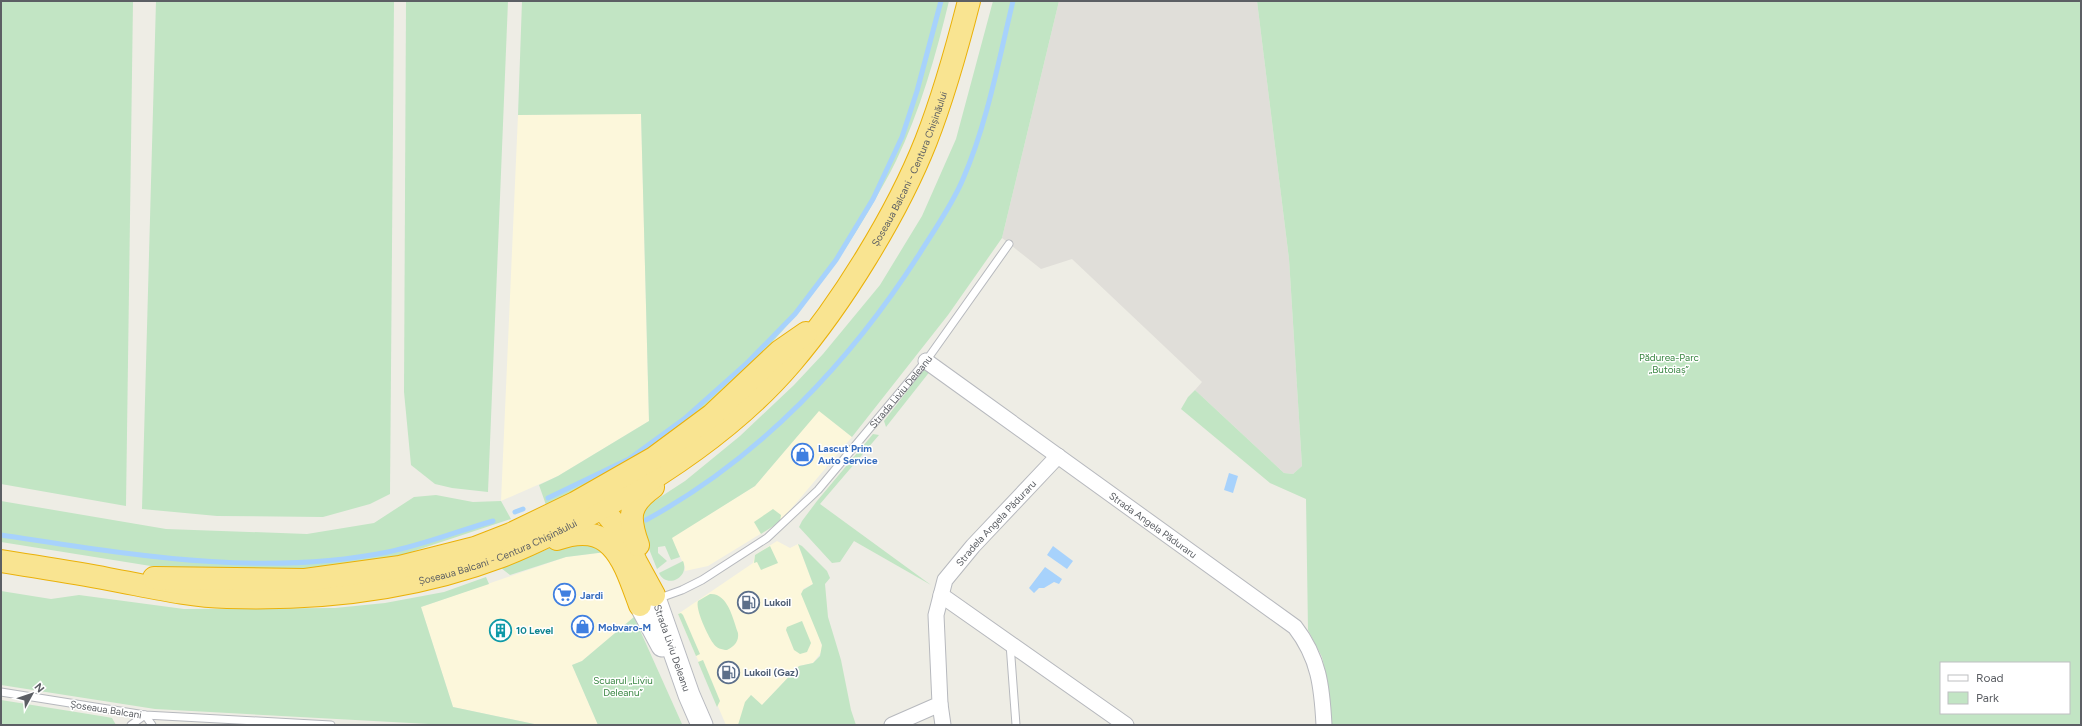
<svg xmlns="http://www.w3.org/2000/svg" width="2082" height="726" font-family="Figtree,sans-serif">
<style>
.commercial{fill:#fcf7db}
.industrial{fill:#e0ded9}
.green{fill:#c2e5c4;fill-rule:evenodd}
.water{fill:#a7d2fc}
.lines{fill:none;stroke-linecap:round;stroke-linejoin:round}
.stream{stroke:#a7d2fc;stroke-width:5}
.lane-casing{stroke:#b7b9be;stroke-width:9}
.street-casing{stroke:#b7b9be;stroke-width:17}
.secondary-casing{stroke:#b8bac0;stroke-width:23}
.highway-casing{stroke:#eab109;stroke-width:24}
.lane{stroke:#fff;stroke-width:7}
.street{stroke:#fff;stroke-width:15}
.secondary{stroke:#fff;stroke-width:21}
.highway{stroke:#f9e491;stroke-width:22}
.labels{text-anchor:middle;stroke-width:3;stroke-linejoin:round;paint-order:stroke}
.street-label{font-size:10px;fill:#5c5f64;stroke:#fff}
.park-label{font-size:10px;fill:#398642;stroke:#fff}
.shop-label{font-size:10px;font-weight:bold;fill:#366cbe;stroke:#fff;text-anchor:start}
.service-label{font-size:10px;font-weight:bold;fill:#4e5e75;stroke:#fff;text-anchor:start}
.culture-label{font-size:10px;font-weight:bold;fill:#0d838f;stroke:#fff;text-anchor:start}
</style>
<rect width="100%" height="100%" fill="#eeede5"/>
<g class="commercial">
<path d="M641,113L649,421L558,476L501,501L518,115Z"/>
<path d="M819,410L852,437L780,522L708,566L685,571V567L671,538L755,486Z"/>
<path d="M777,541L790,548L798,544L813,584L803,589L822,646V651L813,663L799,666L761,706L751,695L738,725H726L678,614L753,563L755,555Z"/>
<path d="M606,552L634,617L582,661L572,665L598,725H539L453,707L421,607L566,557Z"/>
</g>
<path class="industrial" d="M1059,1H1257L1289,259L1302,466L1293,474L1284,473L1195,390L1202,382L1072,259L1041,269L1002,238Z"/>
<g class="green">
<path d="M1,1H133L126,506L1,484Z"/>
<path d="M156,1H394L390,494L370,504L323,517L217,516L142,509Z"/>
<path d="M406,1H508L488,492L452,488L435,484L411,465L404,392Z"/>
<path d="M522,1H949C936,55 920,111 896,161C889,176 880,190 872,205C811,311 730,398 627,465C603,481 573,492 546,505L539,485L558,476L649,421L641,114L518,115Z"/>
<path d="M993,1H1059L1002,238L948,315L852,437L819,411L755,486L672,538L680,557L671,560L665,546L658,547V553L667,561L657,569L643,534L642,509L685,481L740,436L794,385L823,354L880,285L922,216L956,139Z"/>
<path d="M1257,1H2081V725H1330L1328,684L1322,657L1308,630L1306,499L1270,483L1181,409L1188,397L1195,390L1284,473L1293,474L1302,466L1289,259ZM1941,663H2069V713H1941Z"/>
<path d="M925,368L931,370L886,427L884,421Z"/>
<path d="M873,434L879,435L820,504L931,585L854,541L840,562L832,563L799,527L802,521L817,501Z"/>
<path d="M436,495L473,502L501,501L511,519L396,557L312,569L157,567L1,542V501L166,529L307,534L374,523L414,497Z"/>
<path d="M773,509L781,515L780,522L761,534L754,522Z"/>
<path d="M575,538L606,552L566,557L510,575L501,568Z"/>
<path d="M798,544L802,546L827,571L830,578L825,584L828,617L841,660L851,710L856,725H738L745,702L751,695L762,705L799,666L813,663L820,656L822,645L801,594L803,590L813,584Z"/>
<path d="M770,546L778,563L761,570L757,562L754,563L755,555Z"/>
<path d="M683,561C690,578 666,589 659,573Z"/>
<path d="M486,577L489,584L421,607L453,707L539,725H447L155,709L1,685V591L51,599L79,595L184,609L335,608L385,603L444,592Z"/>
<path d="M710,594C728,593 733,619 738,633C739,641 735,646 727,650C722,650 716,648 713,643C708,636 695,609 698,601Z"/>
<path d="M681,613L683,615L700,654L696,656L678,614Z"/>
<path d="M634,617L682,724L680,725H598L572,665L582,661Z"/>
<path d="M802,621L811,643L807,652L800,654L794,650L786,630L787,627Z"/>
<path d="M703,660L720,701L717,707L698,662Z"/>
<path d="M1,700L107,717L112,718L116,725H1Z"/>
</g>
<g class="water">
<path d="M1229,473L1238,476L1233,493L1224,490Z"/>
<path d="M1053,546L1073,561L1067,569L1047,555Z"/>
<path d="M1045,567L1062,579L1059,584L1054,582L1044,588H1039L1034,593L1029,588Z"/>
</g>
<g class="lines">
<g class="stream">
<path d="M548,498L629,459L684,419L748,362L795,314L836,260L873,199L902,137L917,91L941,1"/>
<path d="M515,512L523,509"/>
<path d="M646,520C760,458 851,361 920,253C935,229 952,205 963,179C987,124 999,59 1013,1"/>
<path d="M1,535C129,554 259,578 388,552C423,545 458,531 493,521"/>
</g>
<defs>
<g id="lane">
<path id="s1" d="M657,599L682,590L702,580L767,538L818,490L926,361L1009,244"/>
<path d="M1010,644L1016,725"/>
<path d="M1,692L145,715L331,725"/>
<path d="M131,725L145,715L152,725"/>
</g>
<g id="street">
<path id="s2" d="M926,361L1295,627C1319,658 1322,687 1324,725"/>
<path d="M941,595L1126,725"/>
<path d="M940,704L943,725"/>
<path id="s3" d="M892,725L940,704L936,615L945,580L973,546L1058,456"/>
</g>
<g id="secondary">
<path id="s4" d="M654,595L689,695L702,725"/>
<path d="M640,605L662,646"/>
</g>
<g id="highway">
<path d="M589,507L602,508L623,534L636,562L654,595"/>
<path d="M557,539C613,519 624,562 640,605"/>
<path d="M638,545C628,517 628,505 653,487"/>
<path id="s5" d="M1,561C37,567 72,572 108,579C147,586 187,596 227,597C320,600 415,589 502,556C543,540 584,518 622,497C684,461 744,418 791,363C842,303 897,214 926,141C944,95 957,48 969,1"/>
<path d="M154,578L305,580L400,567L475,548L511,534L575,503L654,458L712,415L780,351L806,333"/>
</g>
</defs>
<use href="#lane" class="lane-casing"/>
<use href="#street" class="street-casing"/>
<use href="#secondary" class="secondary-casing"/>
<use href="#highway" class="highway-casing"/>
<use href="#lane" class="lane"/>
<use href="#street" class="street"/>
<use href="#secondary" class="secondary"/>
<use href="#highway" class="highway"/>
</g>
<defs>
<symbol id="shop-ring" viewBox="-11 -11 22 22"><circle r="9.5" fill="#fff" stroke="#3f7fe0" stroke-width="1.5"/><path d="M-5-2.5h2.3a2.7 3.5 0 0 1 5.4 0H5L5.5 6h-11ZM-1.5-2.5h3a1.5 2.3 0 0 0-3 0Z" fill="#3f7fe0"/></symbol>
<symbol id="supermarket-ring" viewBox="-11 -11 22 22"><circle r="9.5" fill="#fff" stroke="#3f7fe0" stroke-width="1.5"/><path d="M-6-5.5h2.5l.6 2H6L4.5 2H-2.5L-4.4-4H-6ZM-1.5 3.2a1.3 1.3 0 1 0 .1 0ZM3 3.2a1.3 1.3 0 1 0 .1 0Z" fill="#3f7fe0"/></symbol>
<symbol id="fuel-ring" viewBox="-11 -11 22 22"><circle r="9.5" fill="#fff" stroke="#5c6f8a" stroke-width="1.5"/><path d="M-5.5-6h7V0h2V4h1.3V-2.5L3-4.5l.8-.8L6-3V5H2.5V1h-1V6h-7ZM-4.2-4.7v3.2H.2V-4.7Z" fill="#5c6f8a"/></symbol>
<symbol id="building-ring" viewBox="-11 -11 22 22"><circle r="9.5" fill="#fff" stroke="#0f9aa8" stroke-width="1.5"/><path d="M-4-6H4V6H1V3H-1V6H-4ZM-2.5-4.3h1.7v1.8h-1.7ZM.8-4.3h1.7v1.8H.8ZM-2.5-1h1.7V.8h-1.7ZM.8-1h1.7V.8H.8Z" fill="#0f9aa8"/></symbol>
</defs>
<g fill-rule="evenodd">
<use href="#shop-ring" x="790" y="442" width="25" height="25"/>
<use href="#supermarket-ring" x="552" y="582" width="25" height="25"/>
<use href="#fuel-ring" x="736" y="590" width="25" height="25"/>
<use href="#shop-ring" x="570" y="614" width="25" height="25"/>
<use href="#building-ring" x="488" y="618" width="25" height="25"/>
<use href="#fuel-ring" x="716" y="660" width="25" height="25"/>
</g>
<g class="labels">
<g class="street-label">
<text dy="4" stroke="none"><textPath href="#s5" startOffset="1088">Șoseaua Balcani - Centura Chișinăului</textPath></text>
<text dy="4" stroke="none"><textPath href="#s1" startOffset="325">Strada Liviu Deleanu</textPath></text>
<text dy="4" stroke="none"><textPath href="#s3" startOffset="254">Stradela Angela Păduraru</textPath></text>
<text dy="4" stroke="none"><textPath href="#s2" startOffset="280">Strada Angela Păduraru</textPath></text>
<text dy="4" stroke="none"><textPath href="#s5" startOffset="506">Șoseaua Balcani - Centura Chișinăului</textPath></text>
<text dy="4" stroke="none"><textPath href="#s4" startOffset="56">Strada Liviu Deleanu</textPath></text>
<text transform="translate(106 709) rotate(9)" y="4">Șoseaua Balcani</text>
</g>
<g class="park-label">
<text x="1669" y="361">Pădurea-Parc<tspan x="1669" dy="12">„Butoiaș”</tspan></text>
<text x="623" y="684">Scuarul „Liviu<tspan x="623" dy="12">Deleanu”</tspan></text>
</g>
<g class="shop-label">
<text x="818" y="452">Lascut Prim<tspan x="818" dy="12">Auto Service</tspan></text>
<text x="580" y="599">Jardi</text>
<text x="598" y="631">Mobvaro-M</text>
</g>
<g class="service-label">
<text x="764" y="606">Lukoil</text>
<text x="744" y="676">Lukoil (Gaz)</text>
</g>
<g class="culture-label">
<text x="516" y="634">10 Level</text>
</g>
</g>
<rect width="2082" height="726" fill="none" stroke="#5c5f64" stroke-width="4"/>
<rect x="1940" y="662" width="130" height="52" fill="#ffffff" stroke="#bebfc1"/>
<rect x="1948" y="675" width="20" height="6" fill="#ffffff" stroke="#bebfc1"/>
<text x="1976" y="682" font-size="12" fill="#5c5f64">Road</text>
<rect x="1948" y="692" width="20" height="12" fill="#c2e5c4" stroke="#bebfc1"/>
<text x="1976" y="702" font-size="12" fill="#5c5f64">Park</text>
<g transform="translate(32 694) rotate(50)" stroke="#ffffff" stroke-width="3" paint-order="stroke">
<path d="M0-3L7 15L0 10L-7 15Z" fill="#5c5f64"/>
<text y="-6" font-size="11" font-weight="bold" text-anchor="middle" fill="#5c5f64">N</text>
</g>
</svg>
